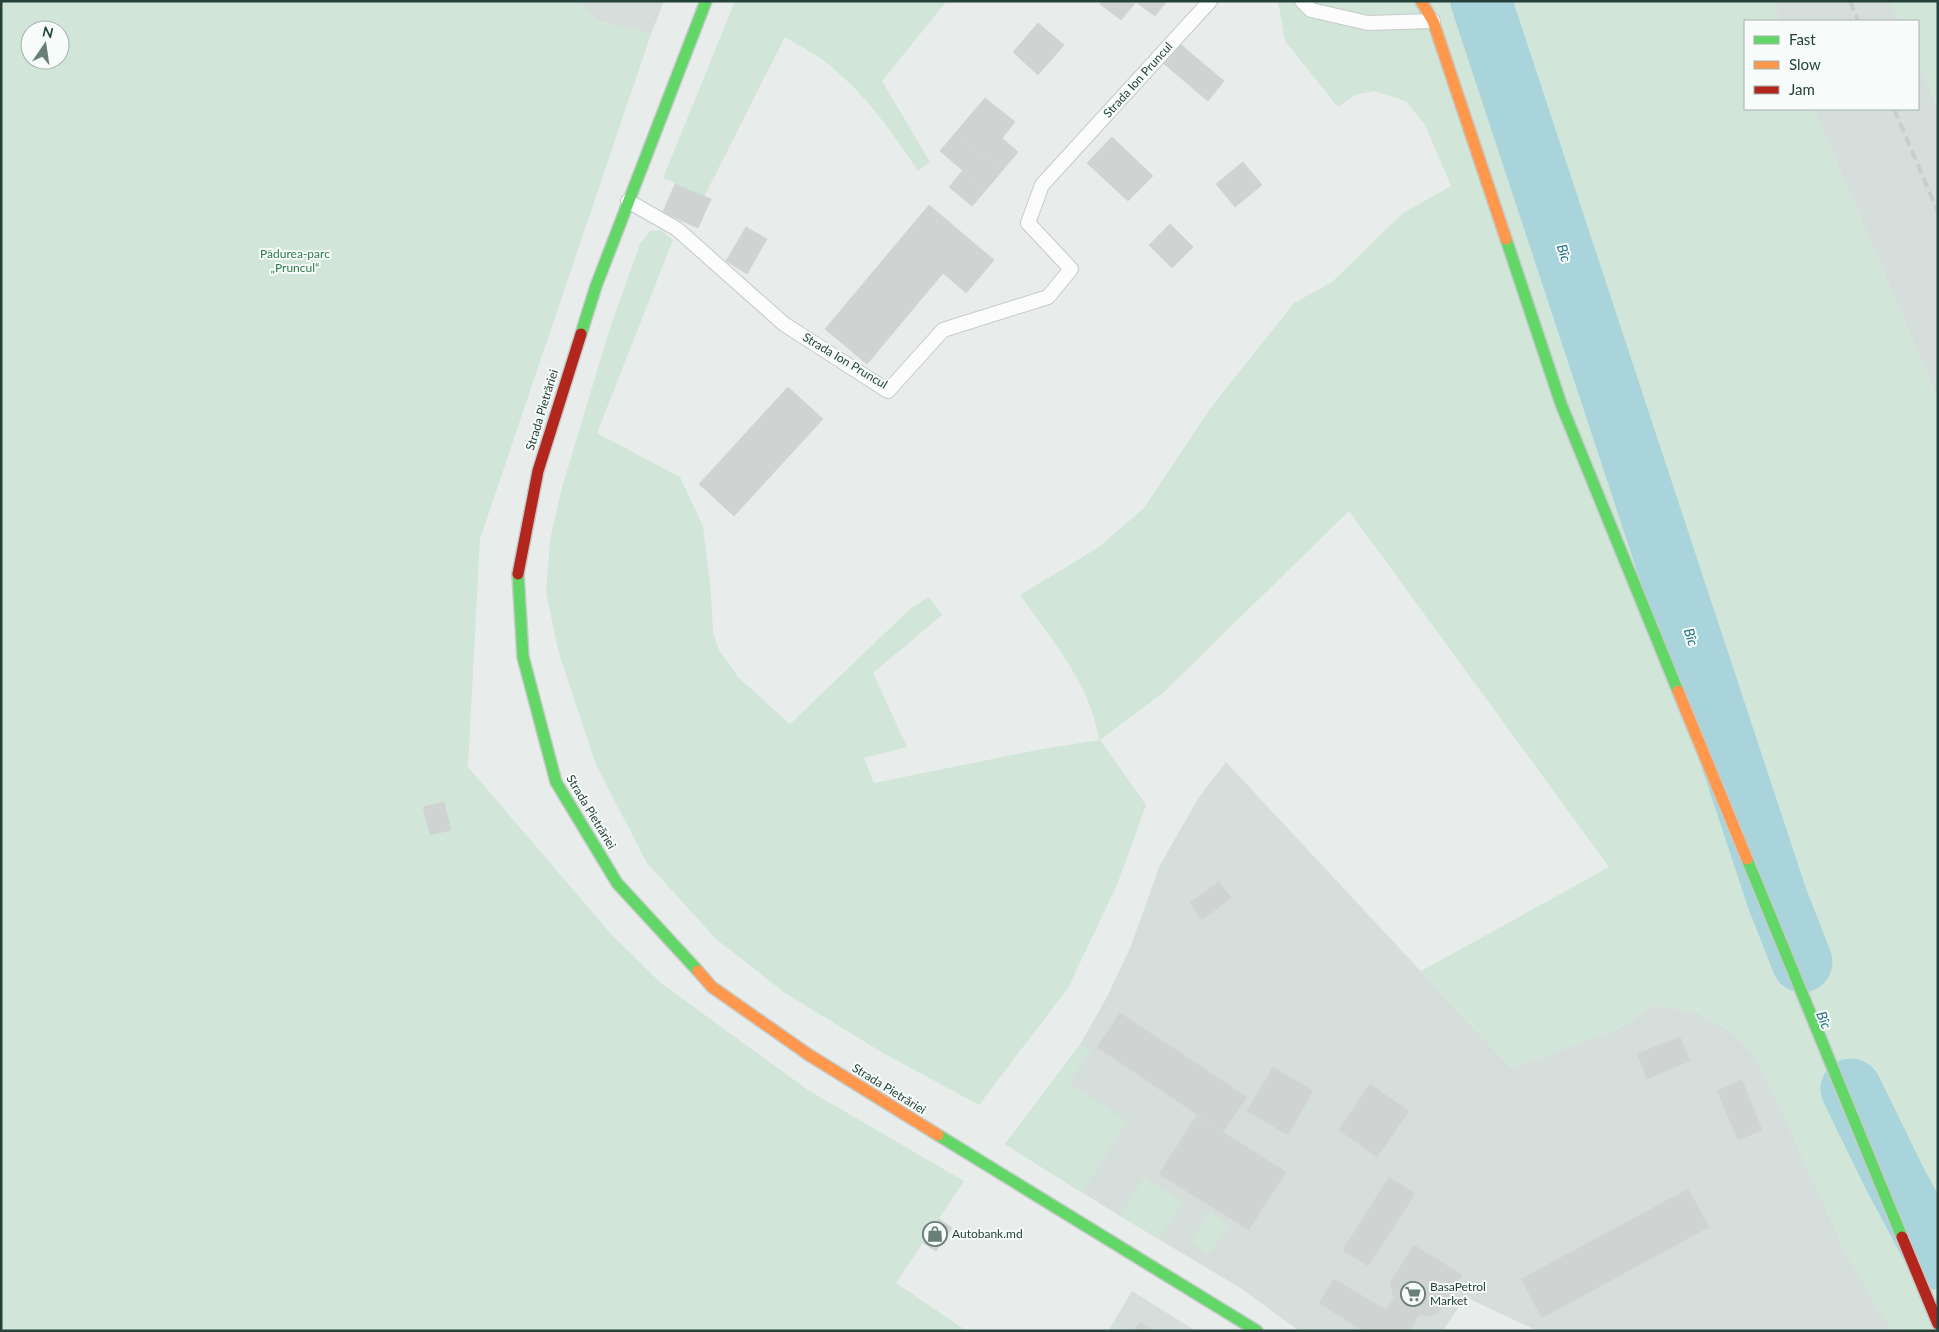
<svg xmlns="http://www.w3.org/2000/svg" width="1939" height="1332" font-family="Lato,sans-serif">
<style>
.built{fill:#d6dedb}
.green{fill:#d1e6d8;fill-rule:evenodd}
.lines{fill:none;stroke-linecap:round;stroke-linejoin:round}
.river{stroke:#a9d4db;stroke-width:61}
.building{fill:#cfd4d2;stroke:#d1d6d4}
.lane-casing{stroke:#c5cac8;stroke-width:16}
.fast-casing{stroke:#c3cbc8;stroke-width:14}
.slow-casing{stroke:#c3cbc8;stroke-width:14}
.jam-casing{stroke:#c3cbc8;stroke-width:14}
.lane{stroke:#fcfcfc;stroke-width:14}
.fast{stroke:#63d668;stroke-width:11}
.slow{stroke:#ff974d;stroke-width:11}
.jam{stroke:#b3261e;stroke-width:11}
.rail{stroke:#c9cdcc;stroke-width:4;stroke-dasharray:10 5;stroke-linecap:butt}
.labels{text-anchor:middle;stroke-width:4;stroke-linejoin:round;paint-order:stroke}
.street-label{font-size:12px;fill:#24423a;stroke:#f7fbf9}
.park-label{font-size:12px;fill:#2d7a4b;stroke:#f7fbf9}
.poi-label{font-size:12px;fill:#24423a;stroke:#f7fbf9;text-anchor:start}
.water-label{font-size:14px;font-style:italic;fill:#1c6f80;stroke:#f7fbf9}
</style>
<rect width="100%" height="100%" fill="#e8edeb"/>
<g class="built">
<path d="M577,1H664L651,34L598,21Z"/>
<path d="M1772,1H1890L1899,21H1780Z"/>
<path d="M1918,63L1938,108V399L1814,109H1918Z"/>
<path d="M1226,762L1511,1068L1618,1029L1654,1005L1697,1012L1730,1030L1753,1053L1769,1083L1846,1253L1892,1331H1538L1465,1297L1443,1331H1299L1242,1289L1120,1216L1005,1144L1079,1046L1107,997L1130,948L1160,865L1199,797Z"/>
<path d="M1132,1291L1196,1331H1108Z"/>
</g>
<g class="green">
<path d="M1,1H577L598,21L651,34L480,539L468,767L611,934L661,983L808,1090L964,1181L896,1283L967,1331H1ZM30,30H60V60H30Z"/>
<path d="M735,1H947L882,81L930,162L918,171C893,133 868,98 834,69C820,56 801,47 785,37L704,197L663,178Z"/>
<path d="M1278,1H1772L1780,21H1745V109H1814L1938,399V1331H1892L1846,1253L1769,1083L1753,1053L1730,1030L1697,1012L1654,1005L1618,1029L1511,1068L1421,971L1609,867L1349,511L1163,693L1100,740L1146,805L1117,885L1068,988L979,1105L883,1053L785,993L716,939L647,863L596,765L558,650L546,592L550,540L561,491L609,331L640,244L650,231L661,230L673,240L597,433L680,477L703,526L711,593L713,633L719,650L738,677L790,724L912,607L929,597L942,615L873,673L907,747L864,758L874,783L1037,750L1099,740C1091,685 1052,640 1020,595L1099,547L1144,508L1209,410L1294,303L1332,282L1403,213L1451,186L1425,125L1406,101L1374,91L1355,95L1338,107L1285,41Z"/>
<path d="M1890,1H1938V108L1918,63V21H1899Z"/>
<path d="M1079,1046L1092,1048L1069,1083L1127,1121L1082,1193L1005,1144Z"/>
<path d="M1144,1177L1183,1203L1159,1239L1120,1216Z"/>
<path d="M1210,1211L1229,1225L1211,1251L1207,1253L1193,1243V1237Z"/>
</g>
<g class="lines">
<g class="river">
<path d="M1481,1L1777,898L1802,962"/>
<path d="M1851,1089L1895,1179L1938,1259"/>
</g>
</g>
<g class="building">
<path d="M1102,1H1167L1155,16L1136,2L1121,20L1100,4Z"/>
<path d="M1038,23L1064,45L1038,75L1013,52Z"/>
<path d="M1180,44L1224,81L1208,101L1163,63Z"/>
<path d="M985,98L1015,122L1002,138L1018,152L1002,171L956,132Z"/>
<path d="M956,132L1002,171L986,190L940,151Z"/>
<path d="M1112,137L1153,176L1128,201L1087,163Z"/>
<path d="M1243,162L1262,185L1235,207L1216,184Z"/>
<path d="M963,170L986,190L972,206L949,187Z"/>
<path d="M675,184L711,199L698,228L663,212Z"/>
<path d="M929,205L994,260L966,293L943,273L867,364L825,329Z"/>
<path d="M1170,224L1193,247L1172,268L1149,245Z"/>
<path d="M746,227L767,239L747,274L726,261Z"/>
<path d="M788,387L823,419L734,516L699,484Z"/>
<path d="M444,802L451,830L430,835L423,807Z"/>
<path d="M1219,882L1231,898L1202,920L1190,903Z"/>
<path d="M1120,1013L1247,1097L1223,1132L1097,1047Z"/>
<path d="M1680,1037L1690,1061L1647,1079L1637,1054Z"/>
<path d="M1273,1067L1313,1091L1288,1135L1247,1111Z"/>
<path d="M1742,1080L1762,1130L1738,1140L1717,1091Z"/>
<path d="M1370,1084L1409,1111L1377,1157L1339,1130Z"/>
<path d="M1197,1115L1286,1172L1249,1230L1159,1174Z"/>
<path d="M1389,1177L1415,1194L1368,1266L1343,1250Z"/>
<path d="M1688,1189L1709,1227L1542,1318L1521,1279Z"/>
<path d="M939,1219L952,1228L936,1251L923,1243Z"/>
<path d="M1414,1245L1462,1275L1438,1313L1426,1317L1394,1298L1390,1283Z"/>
<path d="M1334,1279L1386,1310L1394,1298L1420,1313L1409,1331H1363L1319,1303Z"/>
<path d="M1140,1322L1154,1331H1134Z"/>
</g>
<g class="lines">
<defs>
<g id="lane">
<path d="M1302,1L1311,10L1368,23L1433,21"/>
<path d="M628,201L677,229L784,324L888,391L943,330L1048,297L1071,269L1028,223L1042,185L1210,1"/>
</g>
<g id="fast">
<path d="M1506,239L1561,404L1678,691"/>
<path d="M581,334L596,286L706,1"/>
<path d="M518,574L523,657L556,782L617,883L698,971"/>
<path d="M1747,859L1902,1237"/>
<path d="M938,1135L1257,1331"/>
</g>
<g id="slow">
<path d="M1421,1L1433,21L1506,239"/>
<path d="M1678,691L1747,859"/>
<path d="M698,971L712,987L809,1055L938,1135"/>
</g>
<g id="jam">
<path d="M518,574L538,471L581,334"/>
<path d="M1902,1237L1938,1324"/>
</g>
</defs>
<use href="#lane" class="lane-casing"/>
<use href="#fast" class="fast-casing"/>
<use href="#slow" class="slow-casing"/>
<use href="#jam" class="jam-casing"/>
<use href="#lane" class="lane"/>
<use href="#fast" class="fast"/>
<use href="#slow" class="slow"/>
<use href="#jam" class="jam"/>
<g class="rail">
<path d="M1850,1L1858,21"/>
<path d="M1894,109L1938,212"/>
</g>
</g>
<defs>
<symbol id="shop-ring" viewBox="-11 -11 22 22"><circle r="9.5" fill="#f7fbf9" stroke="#697e78" stroke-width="1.5"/><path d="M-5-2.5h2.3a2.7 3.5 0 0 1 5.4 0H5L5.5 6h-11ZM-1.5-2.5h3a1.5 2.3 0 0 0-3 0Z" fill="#697e78"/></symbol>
<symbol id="supermarket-ring" viewBox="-11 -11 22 22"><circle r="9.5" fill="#f7fbf9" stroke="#697e78" stroke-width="1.5"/><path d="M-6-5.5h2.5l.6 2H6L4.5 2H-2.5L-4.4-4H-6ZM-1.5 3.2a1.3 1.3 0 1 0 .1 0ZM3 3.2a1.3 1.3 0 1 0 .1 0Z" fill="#697e78"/></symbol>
</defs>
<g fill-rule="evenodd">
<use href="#shop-ring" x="921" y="1220" width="28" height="28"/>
<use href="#supermarket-ring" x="1399" y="1280" width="28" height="28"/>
</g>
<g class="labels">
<g class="street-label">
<text transform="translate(1138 80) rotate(-48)" y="4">Strada Ion Pruncul</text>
<text transform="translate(845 361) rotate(31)" y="4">Strada Ion Pruncul</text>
<text transform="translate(542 410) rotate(-73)" y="4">Strada Pietrăriei</text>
<text transform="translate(591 812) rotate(59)" y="4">Strada Pietrăriei</text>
<text transform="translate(889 1089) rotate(32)" y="4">Strada Pietrăriei</text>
</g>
<g class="park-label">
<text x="295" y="258">Pădurea-parc<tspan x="295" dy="14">„Pruncul“</tspan></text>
</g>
<g class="poi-label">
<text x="952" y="1238">Autobank.md</text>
<text x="1430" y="1291">BasaPetrol<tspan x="1430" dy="14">Market</tspan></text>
</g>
<g class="water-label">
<text transform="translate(1564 253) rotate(72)" y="5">Bîc</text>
<text transform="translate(1691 637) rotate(72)" y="5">Bîc</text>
<text transform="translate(1824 1020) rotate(69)" y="5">Bîc</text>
</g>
</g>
<rect width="1939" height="1332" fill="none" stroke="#24423a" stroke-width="5"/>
<rect x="1744" y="20" width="175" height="90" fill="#f7fbf9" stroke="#a3b1ad"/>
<rect x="1754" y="36" width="25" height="8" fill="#63d668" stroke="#a3b1ad"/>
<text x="1789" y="45" font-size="15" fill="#24423a">Fast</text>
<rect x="1754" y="61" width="25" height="8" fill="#ff974d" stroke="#a3b1ad"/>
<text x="1789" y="70" font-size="15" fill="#24423a">Slow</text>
<rect x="1754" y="86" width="25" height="8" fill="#b3261e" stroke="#a3b1ad"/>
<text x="1789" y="95" font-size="15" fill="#24423a">Jam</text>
<g transform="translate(45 45) rotate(13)"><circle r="24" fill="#f7fbf9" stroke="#a3b1ad"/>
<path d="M0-4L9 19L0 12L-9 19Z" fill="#697e78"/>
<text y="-8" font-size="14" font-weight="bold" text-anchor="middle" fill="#24423a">N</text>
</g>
</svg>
